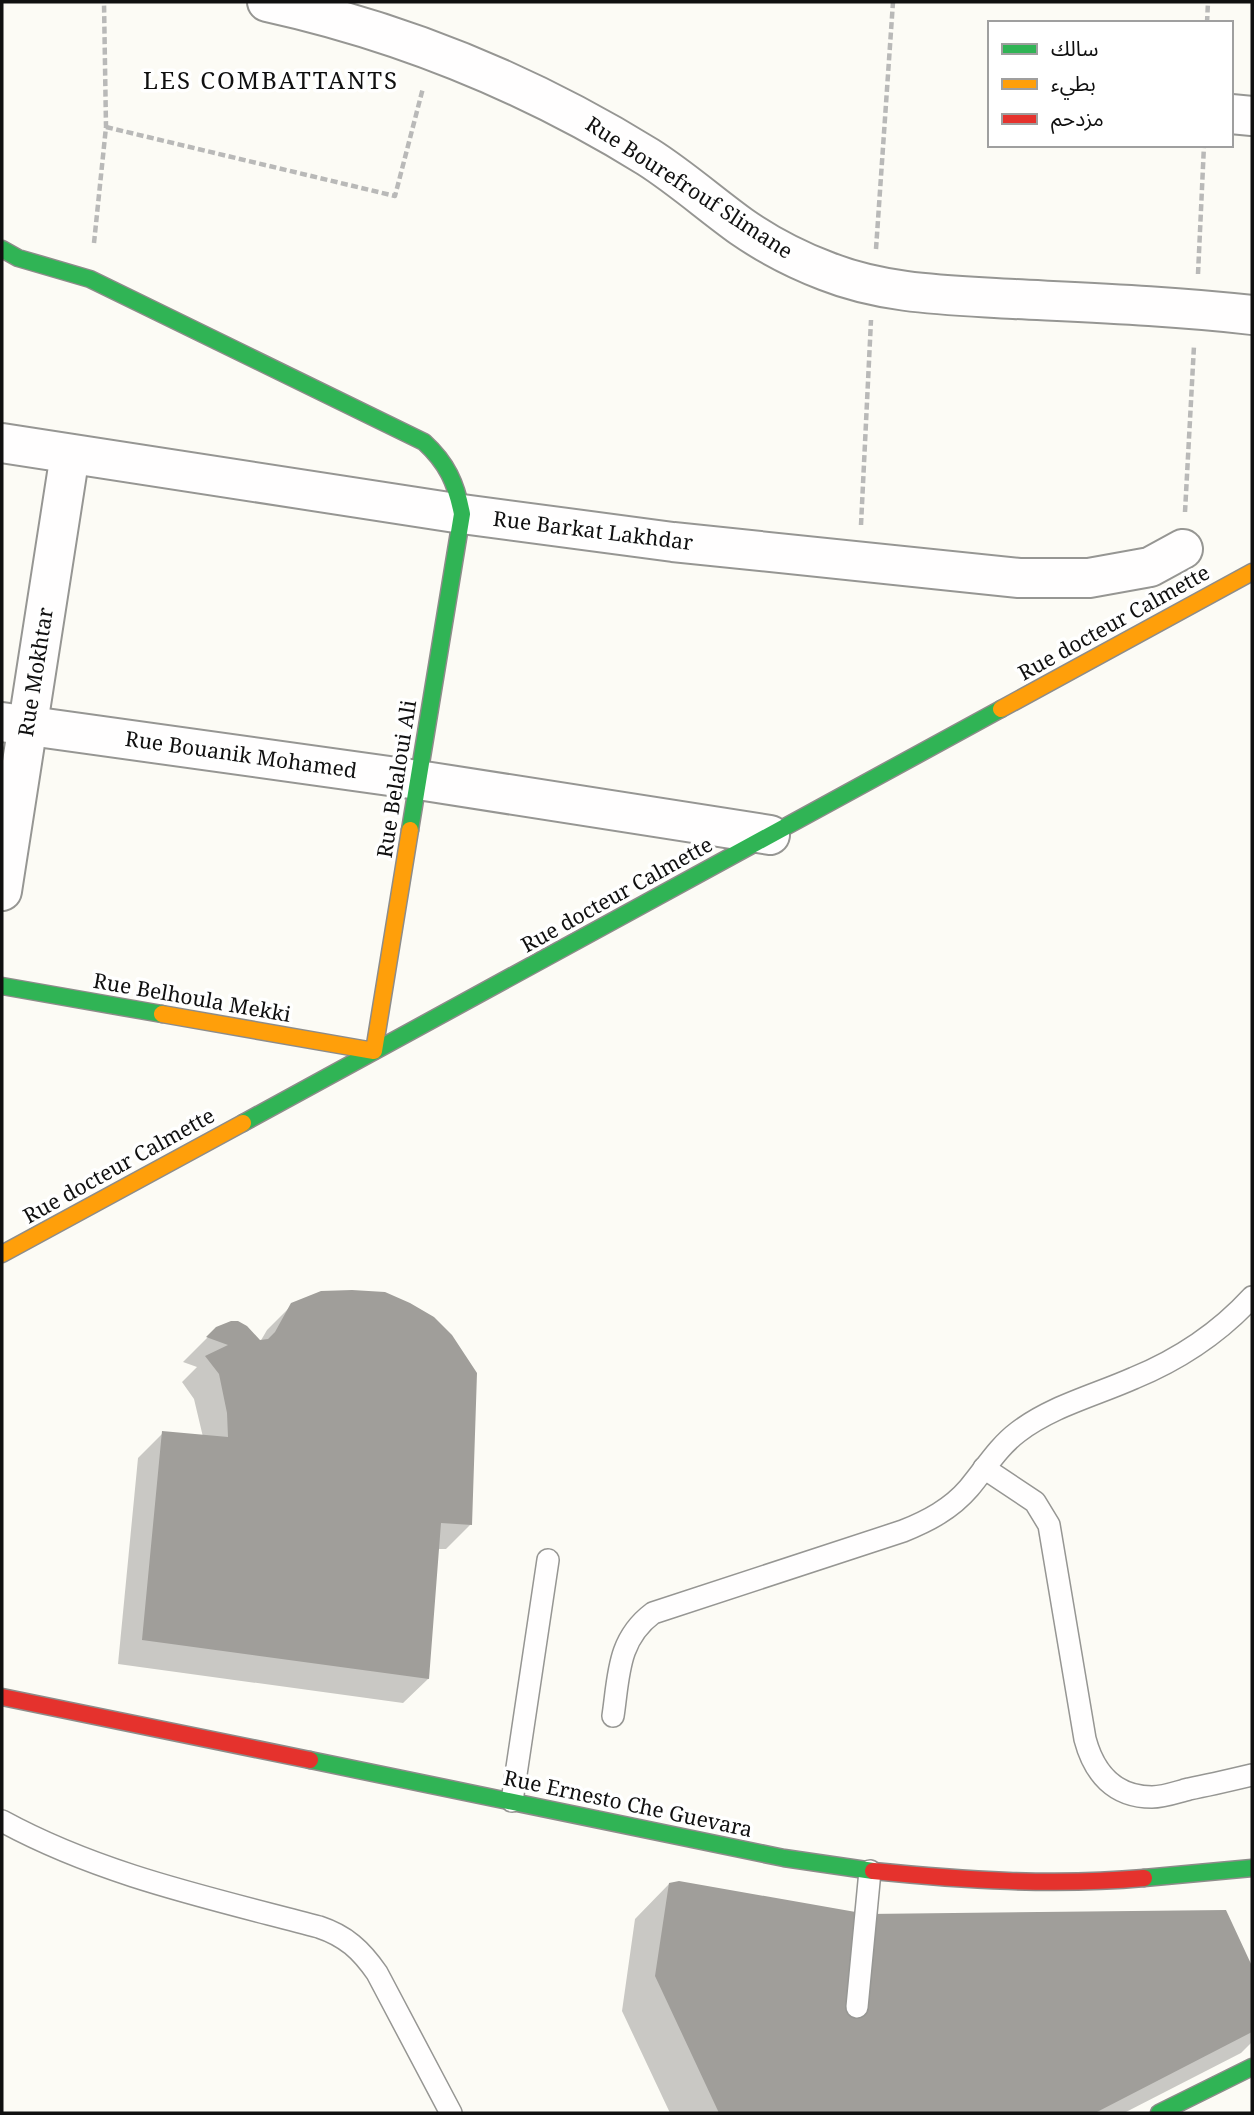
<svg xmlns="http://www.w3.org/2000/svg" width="1254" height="2115" font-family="'Noto Serif','Noto Sans Arabic',serif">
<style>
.shadow{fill:#0003}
.building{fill:#a09e9a}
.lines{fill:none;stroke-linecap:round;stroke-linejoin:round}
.lane-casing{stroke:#969693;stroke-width:24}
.street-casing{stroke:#969693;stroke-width:42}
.fast-casing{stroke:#8d8c8a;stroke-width:19}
.slow-casing{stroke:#8d8c8a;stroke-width:19}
.jam-casing{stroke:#8d8c8a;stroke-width:19}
.path{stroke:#b9b9b8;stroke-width:4.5;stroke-dasharray:7 3.5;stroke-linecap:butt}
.lane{stroke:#fffefe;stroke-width:21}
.street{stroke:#fffefe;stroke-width:38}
.fast{stroke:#30b455;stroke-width:16}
.slow{stroke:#ff9f0a;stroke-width:16}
.jam{stroke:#e5322d;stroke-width:16}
.labels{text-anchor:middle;stroke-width:7;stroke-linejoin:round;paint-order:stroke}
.street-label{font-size:21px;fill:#101010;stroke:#fff}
.quarter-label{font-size:24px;letter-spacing:2px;fill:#101010;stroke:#fff}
</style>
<rect width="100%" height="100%" fill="#fcfbf5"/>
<g class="shadow">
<path d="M292,1305L471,1524L446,1549H437L428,1679L403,1703L118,1664L138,1458L163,1433L203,1437L194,1399L182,1382L197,1367L183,1362L217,1328L260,1342L267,1330Z"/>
<path d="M669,1884L867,1916L1225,1912L1252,1970V2042L1241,2053L1124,2113H670L622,2011L635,1919Z"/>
</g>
<g class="building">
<path d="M352,1290L385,1292L410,1303L434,1317L452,1335L477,1373L472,1525L441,1523L429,1679L142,1640L162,1431L228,1437L227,1413L219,1374L205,1356L228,1345L206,1337L216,1327L231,1321H238L247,1326L260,1340L268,1339L275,1332L291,1303L321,1291Z"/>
<path d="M679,1881L867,1914L1226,1910L1252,1966V2032L1095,2113H719L655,1976L669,1883Z"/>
</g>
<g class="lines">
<defs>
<g id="lane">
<path d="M984,1468L1035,1502L1049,1525L1085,1739C1094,1773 1114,1797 1152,1797C1164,1797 1177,1792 1189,1789C1210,1785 1231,1780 1252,1775"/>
<path d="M613,1716C619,1676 617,1640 653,1613L903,1531C928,1521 951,1509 969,1488C985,1469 998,1447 1018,1432C1052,1406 1096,1395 1134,1378C1180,1359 1218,1334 1252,1297"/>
<path d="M512,1801L548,1560"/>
<path d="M2,1821C101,1875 210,1898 319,1927C346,1936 361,1950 377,1973L451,2113"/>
<path d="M857,2007L870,1871"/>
</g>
<g id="street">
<path d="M267,2C403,32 530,84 648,157C681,178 710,204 742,227C768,245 797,260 826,271C886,295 951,295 1014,299C1094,303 1173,306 1252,315"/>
<path d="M1231,114L1252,116"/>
<path d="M2,443L462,514L673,542L1019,578H1089L1150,567L1183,549"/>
<path d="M2,722L418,780L770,835"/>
<path d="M2,891L70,454"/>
</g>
<g id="fast">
<path d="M2,249L18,258L90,279L424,442C447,463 456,483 462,514L410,830"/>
<path d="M2,986L162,1014"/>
<path d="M243,1123L1001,709"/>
<path d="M310,1760L784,1858L873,1871"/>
<path d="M1144,1878L1252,1868"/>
<path d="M1159,2113L1252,2067"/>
</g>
<g id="slow">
<path d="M1001,709L1252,572"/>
<path d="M162,1014L374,1051L410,830"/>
<path d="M2,1254L243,1123"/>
</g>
<g id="jam">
<path d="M2,1697L310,1760"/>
<path d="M873,1871C962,1880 1054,1886 1144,1878"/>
</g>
</defs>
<use href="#lane" class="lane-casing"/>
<use href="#street" class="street-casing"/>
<use href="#fast" class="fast-casing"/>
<use href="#slow" class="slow-casing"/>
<use href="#jam" class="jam-casing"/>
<g class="path">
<path d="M1207,23L1208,2"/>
<path d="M106,127L395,196L423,88"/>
<path d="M94,243L106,127L104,2"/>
<path d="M876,249L893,2"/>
<path d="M1198,274L1204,145"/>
<path d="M1185,512L1194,346"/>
<path d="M861,525L871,320"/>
</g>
<use href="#lane" class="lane"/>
<use href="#street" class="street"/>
<use href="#fast" class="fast"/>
<use href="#slow" class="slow"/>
<use href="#jam" class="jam"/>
</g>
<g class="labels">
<g class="street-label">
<text transform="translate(689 188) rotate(33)" y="7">Rue Bourefrouf Slimane</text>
<text transform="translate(593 531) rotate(7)" y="7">Rue Barkat Lakhdar</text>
<text transform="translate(1114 623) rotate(-29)" y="7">Rue docteur Calmette</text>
<text transform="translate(36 672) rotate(-81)" y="7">Rue Mokhtar</text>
<text transform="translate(241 755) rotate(8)" y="7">Rue Bouanik Mohamed</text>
<text transform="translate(397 779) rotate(-81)" y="7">Rue Belaloui Ali</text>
<text transform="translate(617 895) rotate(-29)" y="7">Rue docteur Calmette</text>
<text transform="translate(192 998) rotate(10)" y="7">Rue Belhoula Mekki</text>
<text transform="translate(119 1166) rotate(-29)" y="7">Rue docteur Calmette</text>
<text transform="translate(628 1804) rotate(12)" y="7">Rue Ernesto Che Guevara</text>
</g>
<g class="quarter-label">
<text x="271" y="89">LES COMBATTANTS</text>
</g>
</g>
<rect width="1254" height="2115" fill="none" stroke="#101010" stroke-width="7"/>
<rect x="988" y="21" width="245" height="126" fill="#ffffff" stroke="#9f9f9f" stroke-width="2"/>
<rect x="1002" y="44" width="35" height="10" fill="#30b455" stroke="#9f9f9f" stroke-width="2"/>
<text x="1051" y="56" font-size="21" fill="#101010">سالك</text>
<rect x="1002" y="79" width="35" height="10" fill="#ff9f0a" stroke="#9f9f9f" stroke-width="2"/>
<text x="1051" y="91" font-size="21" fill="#101010">بطيء</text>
<rect x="1002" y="114" width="35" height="10" fill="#e5322d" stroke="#9f9f9f" stroke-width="2"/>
<text x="1051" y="126" font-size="21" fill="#101010">مزدحم</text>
</svg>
